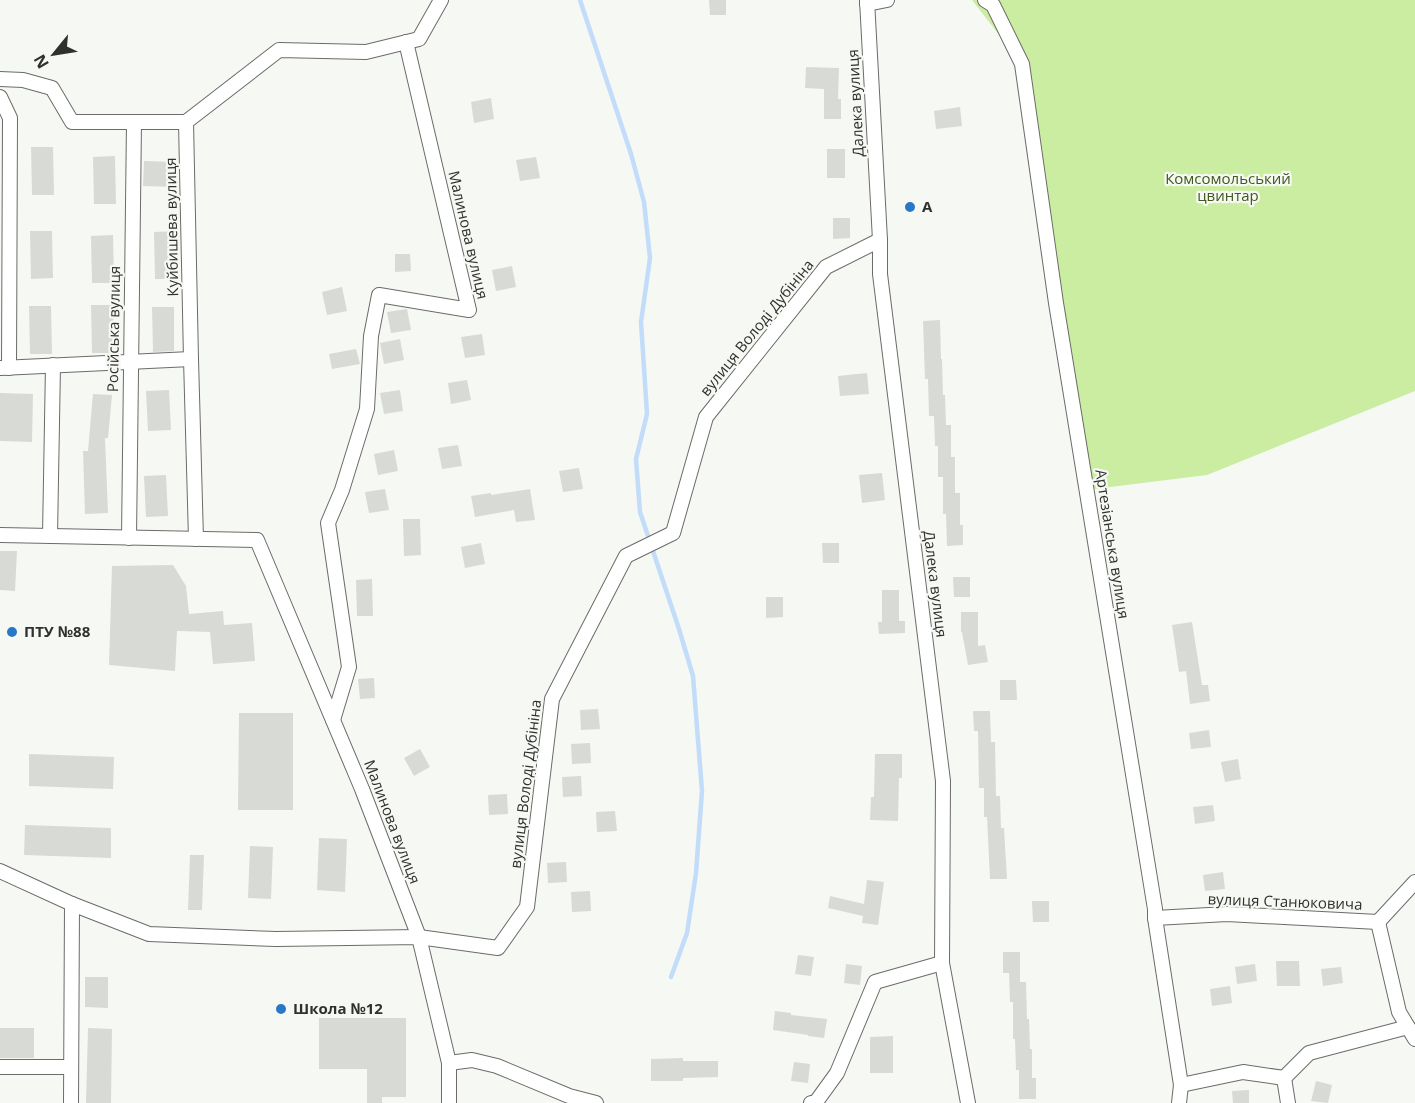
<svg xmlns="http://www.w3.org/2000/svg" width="1415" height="1103" font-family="'Open Sans',sans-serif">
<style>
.green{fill:#cbeda2}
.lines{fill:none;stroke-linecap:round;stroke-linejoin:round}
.stream{stroke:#c2dcf9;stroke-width:4.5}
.building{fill:#d8dad6}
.minor-casing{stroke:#6b6c69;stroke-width:16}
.minor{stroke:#fff;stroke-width:14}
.poi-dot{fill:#2978c7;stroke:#f6f8f4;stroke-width:2}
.labels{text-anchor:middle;stroke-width:4.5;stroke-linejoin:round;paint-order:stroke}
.street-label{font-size:15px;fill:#30312f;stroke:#f6f8f4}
.park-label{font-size:15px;fill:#425a1d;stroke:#f6f8f4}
.poi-label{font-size:15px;font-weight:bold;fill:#30312f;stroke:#f6f8f4;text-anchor:start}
</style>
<rect width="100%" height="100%" fill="#f6f8f4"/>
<path class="green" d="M972,0H1415V391L1207,475L1086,490L1022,64Z"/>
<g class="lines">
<path class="stream" d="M580,0L631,154L644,202L650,258L641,322L647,414L636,459L640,512L679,629L693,676L702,791L696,873L687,933L671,977"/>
</g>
<g class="building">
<path d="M709,0H726V15H710Z"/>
<path d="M806,67L839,68L838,99H841V119H824V89L805,88Z"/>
<path d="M491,98L494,119L474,123L471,102Z"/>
<path d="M960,107L962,126L936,129L934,111Z"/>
<path d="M31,147H53L54,195H32Z"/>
<rect x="827" y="149" width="18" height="29"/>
<path d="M115,156L116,204H94L93,157Z"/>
<path d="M536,157L540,178L520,181L516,160Z"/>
<path d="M144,161L174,162V187L143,186Z"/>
<path d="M833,218H850V238L833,239Z"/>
<path d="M30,231H52L53,278L31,279Z"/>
<path d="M176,231L177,279H155L154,232Z"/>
<path d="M113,235L114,283H92L91,236Z"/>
<path d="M395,254H410L411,271L395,272Z"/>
<path d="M512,266L516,287L496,291L492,270Z"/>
<path d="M342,287L347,311L327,315L322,292Z"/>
<path d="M91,305H113L114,353H92Z"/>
<path d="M29,306H51L52,354H30Z"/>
<path d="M152,307H174V351L153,352Z"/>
<path d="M407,309L411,330L391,333L387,312Z"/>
<path d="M940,320L941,359H942L943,395H945L946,425H951V457H955V493H960V525H963V545L947,546L946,514H943V477H938V446H935L934,416H929L928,379H925L923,321Z"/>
<path d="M482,334L485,355L465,358L461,337Z"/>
<path d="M400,339L404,360L384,364L380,343Z"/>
<path d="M356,349L360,364L332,369L329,354Z"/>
<path d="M867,373L869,394L840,396L838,376Z"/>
<path d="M467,380L471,400L451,404L448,383Z"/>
<path d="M169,390L171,430L148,431L146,391Z"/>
<path d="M400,390L403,411L384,414L380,393Z"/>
<path d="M0,393L33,394L32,442L0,441Z"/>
<path d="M93,394L112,395L108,438H105L108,513L85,514L83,451H88Z"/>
<path d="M458,445L462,466L442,469L438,448Z"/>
<path d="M394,450L398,471L378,475L374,454Z"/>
<path d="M579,468L583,489L563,492L559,471Z"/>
<path d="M882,473L885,500L862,503L859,475Z"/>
<path d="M166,475L168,516L146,517L144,476Z"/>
<path d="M385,489L389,510L369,513L365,492Z"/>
<path d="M530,489L535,520L516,522L514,510L475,517L471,496L491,493V495Z"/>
<path d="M403,519H420L421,555L404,556Z"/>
<path d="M481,543L485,564L465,568L461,547Z"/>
<path d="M822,543H839V563H823Z"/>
<path d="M0,551H17L15,591L0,590Z"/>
<path d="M173,565L186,586L189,614L223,611L224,625L252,623L255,661L213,664L210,632L177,631L175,671L109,665L112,566Z"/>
<path d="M953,577H970V597H954Z"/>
<path d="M372,579L373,616H357L356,580Z"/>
<path d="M882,590H899V621H905V633L879,634L878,622H882Z"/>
<path d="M766,597H783V617L766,618Z"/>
<path d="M961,612H978V646L985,645L988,662L968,665L962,632H961Z"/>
<path d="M1192,622L1202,685H1208L1210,701L1190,704L1186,671L1179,672L1172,625Z"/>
<path d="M374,678L375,698L360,699L358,679Z"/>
<path d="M1000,680H1016L1017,700H1000Z"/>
<path d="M598,709L600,729L581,730L580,710Z"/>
<path d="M973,711H990L991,742H995L996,796H1000L1001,828H1004L1007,879H990L987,817H984V788H979L978,731H974Z"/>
<path d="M239,713H293V810H238Z"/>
<path d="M1209,730L1211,747L1191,749L1189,733Z"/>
<path d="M590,743L591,763L572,764L571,744Z"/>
<path d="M420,749L430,767L414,776L404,758Z"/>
<path d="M29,754L114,757L113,789L29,786Z"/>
<path d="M875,754H902V778H899L898,821L870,820L871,797H874Z"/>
<path d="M1238,759L1241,779L1225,782L1221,762Z"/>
<path d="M581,776L582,796L563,797L562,777Z"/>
<path d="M507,794L508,814L489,815L488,795Z"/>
<path d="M1213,805L1215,821L1195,824L1193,807Z"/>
<path d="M615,811L617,831L597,832L596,812Z"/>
<path d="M25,825L111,828V858L24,855Z"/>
<path d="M319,838L347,839L345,892L317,890Z"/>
<path d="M250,846L273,847L271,899L248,898Z"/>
<path d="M190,855H204L202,910H188Z"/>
<path d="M566,862L567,882L548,883L547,863Z"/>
<path d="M1223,872L1225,889L1205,891L1203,875Z"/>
<path d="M867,880L884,882L878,925L862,923L863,916L828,908L830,896L864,904Z"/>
<path d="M590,891L591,911L572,912L571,892Z"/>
<path d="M1032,901H1049V922H1033Z"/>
<path d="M1003,952H1020V982H1026L1027,1019H1029L1030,1049H1032V1078H1036V1099H1019V1070H1016L1015,1039H1013V1002H1010L1009,973H1003Z"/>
<path d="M798,955L814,957L811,976L795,974Z"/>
<path d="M1276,961H1299L1300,986H1277Z"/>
<path d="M846,964L862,966L860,985L844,983Z"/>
<path d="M1255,964L1257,981L1237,984L1235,967Z"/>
<path d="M1341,967L1343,983L1323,986L1321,969Z"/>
<path d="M85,977H108V1008L85,1007Z"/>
<path d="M1230,986L1232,1003L1212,1006L1210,989Z"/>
<path d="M775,1011L791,1013V1015L827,1019L824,1038L808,1036V1035L773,1030Z"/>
<path d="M319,1018H406V1097H382V1103H367V1069H319Z"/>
<rect x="0" y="1028" width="34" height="30"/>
<path d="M88,1028L112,1029L111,1103H86Z"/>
<path d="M893,1036V1073H870V1037Z"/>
<path d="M683,1058V1061H718V1077L683,1078V1081H651V1059Z"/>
<path d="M794,1062L810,1064L808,1083L791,1081Z"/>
<path d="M1316,1081L1332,1085L1328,1103L1311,1101Z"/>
<path d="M1249,1090V1103H1233L1232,1091Z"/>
</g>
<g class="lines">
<defs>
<g id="minor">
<path d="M867,0L880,240V274L943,781L942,963L968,1103"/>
<path d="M985,0L993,5L1022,64L1056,303L1155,909V918L1181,1085L1179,1103"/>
<path d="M867,4L887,0"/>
<path d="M0,79L23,80L52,88L72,122H186L191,359L196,539"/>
<path d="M0,97L10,118L9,368"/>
<path d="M186,122L279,50L366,52L419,39L441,0"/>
<path d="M1,368L191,359"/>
<path d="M0,535L257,540L362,789L419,937L449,1063V1103"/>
<path d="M50,536L53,365"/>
<path d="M129,538L134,122"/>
<path d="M333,720L349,667L328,523L342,490L367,409L371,336L379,295L469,310L406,42"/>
<path d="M0,871L72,904L149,934L276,939L419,937L498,948L527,907L552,699L626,556L673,533L706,417L826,267L880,240"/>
<path d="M1155,918L1227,914L1378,922L1415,882"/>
<path d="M1378,922L1399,1012L1415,1039"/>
<path d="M449,1063L472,1060L497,1066L569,1096L596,1103"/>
<path d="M0,1067H71"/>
<path d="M1284,1078L1309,1053L1408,1027"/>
<path d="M1284,1078L1288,1103"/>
<path d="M1181,1085L1243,1072L1284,1078"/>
<path d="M71,1103L72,904"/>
<path d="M811,1103L816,1102L837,1073L875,982L942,963"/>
</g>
</defs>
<use href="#minor" class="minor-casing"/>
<use href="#minor" class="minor"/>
</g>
<g class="poi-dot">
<circle cx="910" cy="207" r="6"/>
<circle cx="12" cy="632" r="6"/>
<circle cx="281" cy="1009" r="6"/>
</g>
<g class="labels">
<g class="street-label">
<text transform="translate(856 103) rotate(-93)" y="5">Далека вулиця</text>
<text transform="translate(172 227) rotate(-91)" y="5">Куйбишева вулиця</text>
<text transform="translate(468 235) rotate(77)" y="5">Малинова вулиця</text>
<text transform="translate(757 328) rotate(-51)" y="5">вулиця Володі Дубініна</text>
<text transform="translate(114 329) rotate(-89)" y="5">Російська вулиця</text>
<text transform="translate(1112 544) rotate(81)" y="5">Артезіанська вулиця</text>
<text transform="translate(935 584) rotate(83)" y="5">Далека вулиця</text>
<text transform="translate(526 784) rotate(-83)" y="5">вулиця Володі Дубініна</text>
<text transform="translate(392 822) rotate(69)" y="5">Малинова вулиця</text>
<text transform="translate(1285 902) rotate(2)" y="5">вулиця Станюковича</text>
</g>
<g class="park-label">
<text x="1228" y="184">Комсомольський<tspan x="1228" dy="17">цвинтар</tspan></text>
</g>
<g class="poi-label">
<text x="922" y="212">А</text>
<text x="24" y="637">ПТУ №88</text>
<text x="293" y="1014">Школа №12</text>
</g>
</g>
<g transform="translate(54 54) rotate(240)" stroke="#f6f8f4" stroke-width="4.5" paint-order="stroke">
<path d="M0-4.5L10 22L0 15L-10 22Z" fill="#30312f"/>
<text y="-9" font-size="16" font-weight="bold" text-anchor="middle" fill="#30312f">N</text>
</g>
</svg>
